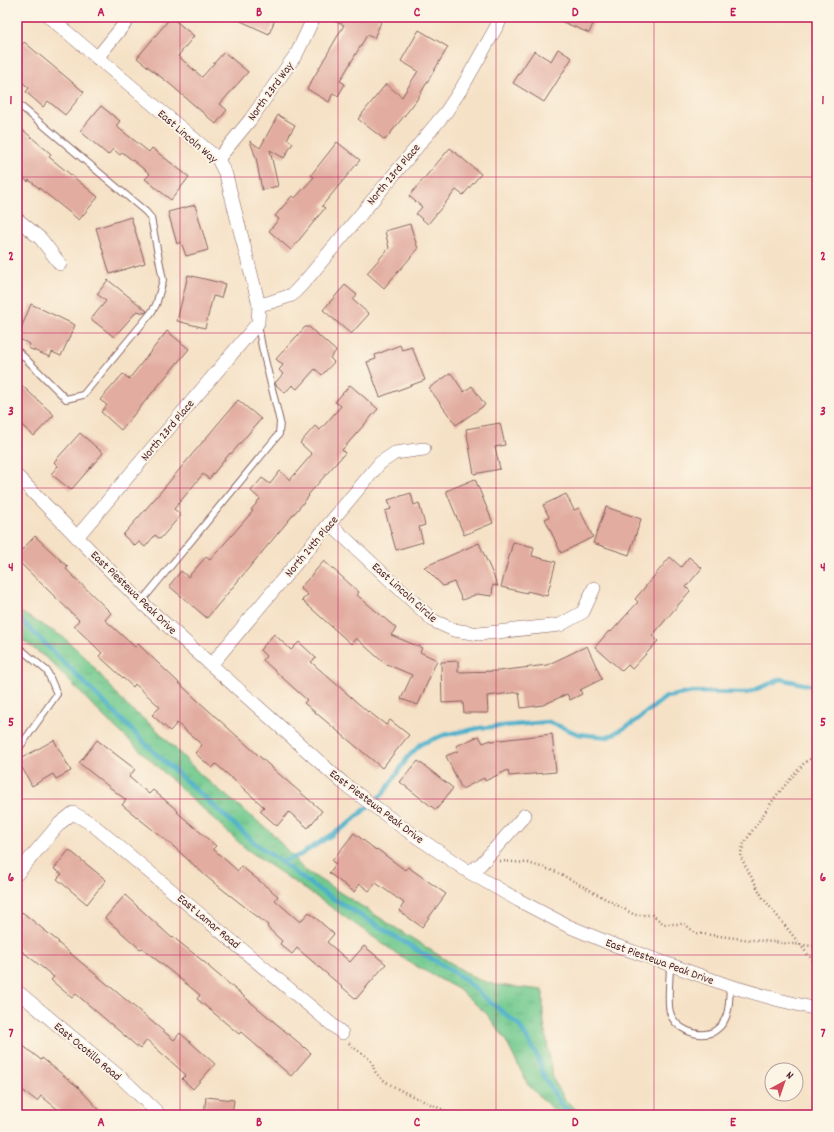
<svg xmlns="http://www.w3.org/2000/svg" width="834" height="1132" font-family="Dekko,sans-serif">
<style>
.grass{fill:url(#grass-tufts);stroke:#5e745e}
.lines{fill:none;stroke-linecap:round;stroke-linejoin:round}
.stream{stroke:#4cb0cb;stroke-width:4.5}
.building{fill:#e2aca0}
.service-casing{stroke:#866361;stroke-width:8}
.minor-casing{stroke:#866361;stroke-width:14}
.path{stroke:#866361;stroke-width:2.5;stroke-dasharray:1 3;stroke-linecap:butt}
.service{stroke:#fff;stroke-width:6}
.minor{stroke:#fff;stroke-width:13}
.grid{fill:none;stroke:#c2185b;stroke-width:1;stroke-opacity:0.55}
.labels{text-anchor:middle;stroke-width:4;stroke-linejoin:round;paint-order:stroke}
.street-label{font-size:12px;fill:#4a1f2b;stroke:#fcf5e5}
.neatline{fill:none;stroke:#c2185b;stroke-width:1.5}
.grid-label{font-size:13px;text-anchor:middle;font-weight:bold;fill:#c2185b}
</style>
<defs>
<pattern id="grass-tufts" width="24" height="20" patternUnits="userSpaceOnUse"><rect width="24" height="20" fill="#73ca90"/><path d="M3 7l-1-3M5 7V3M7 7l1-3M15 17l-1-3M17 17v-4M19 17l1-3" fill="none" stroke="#65ad7c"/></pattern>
</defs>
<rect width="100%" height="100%" fill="#fcf5e5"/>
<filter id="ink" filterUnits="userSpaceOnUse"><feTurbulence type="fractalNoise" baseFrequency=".025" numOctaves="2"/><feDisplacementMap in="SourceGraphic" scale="8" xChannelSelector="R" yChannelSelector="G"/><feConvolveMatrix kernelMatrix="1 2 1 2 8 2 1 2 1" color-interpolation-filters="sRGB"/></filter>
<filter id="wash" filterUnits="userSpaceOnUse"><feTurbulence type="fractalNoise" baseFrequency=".012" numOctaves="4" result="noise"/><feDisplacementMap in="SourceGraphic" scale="16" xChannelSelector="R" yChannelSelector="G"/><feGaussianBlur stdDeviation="0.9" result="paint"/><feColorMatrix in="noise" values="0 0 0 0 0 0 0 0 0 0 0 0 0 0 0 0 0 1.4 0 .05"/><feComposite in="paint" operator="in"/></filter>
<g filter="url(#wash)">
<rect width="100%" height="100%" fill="#f5e1c6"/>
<path class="grass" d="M17,610L63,637L85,657L127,706L155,728L202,776L272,833L303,869L476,979L497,985L543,990V1017L553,1079L566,1101L583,1115H559L528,1085L505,1039L486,1013L458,989L407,961L331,907L245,848L104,717L50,661L17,636Z"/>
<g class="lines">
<g class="stream">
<path d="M17,616L155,753L255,843L319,890L463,978L485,998L519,1025L538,1057L544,1077L563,1107L576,1115"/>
<path d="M281,862L300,855L347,825L384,793L408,757L421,744L444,735L480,728L549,722L578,734L608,737L633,723L666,697L693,692L747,693L781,679L817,687"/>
</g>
</g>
<g id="blocks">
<g class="building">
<path d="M171,17L194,36L178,56L202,77L224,52L248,72L220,104L227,110L216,124L171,85L137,58Z"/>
<path d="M232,17H276L269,34Z"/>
<path d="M326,17H379L377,20L381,22L374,38L367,35L340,81L345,84L338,96L333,93L329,102L307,89L344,25Z"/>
<path d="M551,17H582L594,22L589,33Z"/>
<path d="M419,30L448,47L416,101L385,140L358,119L386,84L402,97L418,71L401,61Z"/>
<path d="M24,42L84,92L65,115L48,101L43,107L26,92L29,88L17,78V51Z"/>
<path d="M558,49L572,58L544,102L513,83L534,51L551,61Z"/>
<path d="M101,106L120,121L116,126L149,152L152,148L189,177L171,200L145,179L150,174L122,152L120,155L113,149L108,155L80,131Z"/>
<path d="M278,115L295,125L287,139L293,143L284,158L270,150L278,186L262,190L256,158L250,141L260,148Z"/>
<path d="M17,125L51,154L49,157L98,197L79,220L29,180L28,182L17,172Z"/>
<path d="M337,142L360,160L322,206L325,208L291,250L269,231L279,219L275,216L292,196L295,198L314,177L311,175Z"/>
<path d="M450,148L481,174L463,195L456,190L428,224L416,214L422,207L409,196Z"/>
<path d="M195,205L208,250L186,256L181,242L177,244L168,212Z"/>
<path d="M131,217L145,263L110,274L96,228Z"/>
<path d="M410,224L418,249L384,288L367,273L389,248L385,231Z"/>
<path d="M188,275L225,284L221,298L213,296L205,328L177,321Z"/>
<path d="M108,280L147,311L145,313L137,311L114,337L91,319L106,301L97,294Z"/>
<path d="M345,285L357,295L353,300L369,314L351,334L323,310Z"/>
<path d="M31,304L75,325L61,356L52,352L50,357L28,348L30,344L17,338Z"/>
<path d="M305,327H309L336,351L330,358L334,362L322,375L315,369L297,389L292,385L285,393L276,385L275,383L283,374L279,370L283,365L276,359Z"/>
<path d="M167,331L189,349L121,430L101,412L107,405L100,400L123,374L129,379Z"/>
<path d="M400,345L402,350L412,347L425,380L380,397L367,362L376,359L375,355Z"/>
<path d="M451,373L464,392L472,386L485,405L456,425L429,388Z"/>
<path d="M17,381L54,415L34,436L17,421Z"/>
<path d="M350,385L378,409L342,450L345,453L308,495L309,496L207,618L169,586L181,571L188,577L206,557L210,560L253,511L251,510L260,499L251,491L262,478L270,484L280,471L290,480L312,454L300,443L315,426L320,430L341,406L335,402Z"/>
<path d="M238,400L261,419L231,454L230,453L209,479L203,474L174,509L181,515L160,539L155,535L145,547L139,542L135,546L123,535L158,495Z"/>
<path d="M500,423L505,445L495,447L500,469L474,474L466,429Z"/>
<path d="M80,433L103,453L71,490L51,474L58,466L54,462Z"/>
<path d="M475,479L493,523L464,535L446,491Z"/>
<path d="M411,493L414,505L419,503L425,525L419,527L423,542L396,550L385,511L391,509L388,500Z"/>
<path d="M566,494L574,510L579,508L593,537L561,553L545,519L549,517L543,505Z"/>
<path d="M606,507L641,519L629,555L593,543Z"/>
<path d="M35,536L68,567L66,569L111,613L105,620L135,647L138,644L197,700L279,774L322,811L308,828L289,812L277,826L260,811L264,807L216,764L212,768L195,753L202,745L177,723L170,731L152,715L160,707L135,684L133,687L99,656L102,653L74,626L79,620L17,560V555Z"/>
<path d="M513,542L534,547L532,556L556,562L547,596L527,591V593L501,587Z"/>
<path d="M479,543L498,586L493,585L492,596L477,594L462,600L454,582L443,586L424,567Z"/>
<path d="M670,557L681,567L689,557L702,568L686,587L690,591L652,636L658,641L632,669L628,665L622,671L595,647L609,631L611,632L638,602L635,599Z"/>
<path d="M324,561L359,592L357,595L396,628L391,635L422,648L420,652L437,660L418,705L401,699L412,675L384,663L356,638L351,644L302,600L308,595L300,588Z"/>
<path d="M274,634L291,650L299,642L316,658L311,662L368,712V711L386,725L390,720L409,735L382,768L304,703L307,700L263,660L266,656L260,650Z"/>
<path d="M587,646L602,679L580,690L582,694L570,700L567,694L543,705L521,708L519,692L487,696L488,713H464L463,702L442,703L441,662L458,661V672L498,671L547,665Z"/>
<path d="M552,734L556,772L509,776L508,770L485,781L484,778L462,789L446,756L458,751L456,746L479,736L483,743L491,740V741Z"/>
<path d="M54,740L71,771L56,779L53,774L32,786L18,760Z"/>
<path d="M97,740L135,769L129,777L149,794L153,790L178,811L177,812L216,846L213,849L238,871L241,866L278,896L275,900L300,922L309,912L334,934L327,942L350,962L364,946L386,964L356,999L297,948L292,954L280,944L282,941L267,927L268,925L208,878L173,846L122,805L126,800L79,763Z"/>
<path d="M418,761L453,788L436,810L400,782Z"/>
<path d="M354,833L376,850L377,849L405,870L408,867L446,894L422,927L399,911L404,903L376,883L369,891L360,884L354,892L329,873L336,864L332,861Z"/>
<path d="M69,850L106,880L87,904L57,879L62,874L54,869Z"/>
<path d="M125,895L172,938L173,937L209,966V967L311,1053L291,1076L241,1032L239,1034L197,999L200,995L142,948L140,949L105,918Z"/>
<path d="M22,912L59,942L58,943L174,1040L180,1033L215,1064L193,1089L182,1079L186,1075L147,1040L140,1049L76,994L72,998L51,980L54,977L17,947V919Z"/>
<path d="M17,1041L41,1060L42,1058L78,1087L104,1115H65L41,1096L37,1101L17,1086Z"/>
<path d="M206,1097L234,1100L232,1115H204Z"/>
</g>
</g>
</g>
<g filter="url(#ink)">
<use href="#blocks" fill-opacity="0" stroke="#866361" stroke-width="1"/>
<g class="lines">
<defs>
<g id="service">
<path d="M17,103L146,212L151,218L163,280L156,305L151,313L83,395L66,399L17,350"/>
<path d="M141,602L279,434L280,422L262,347L258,325"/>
<path d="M17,646L47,671L57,694L17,751"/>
<path d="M670,965C670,976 667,1003 670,1012C674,1028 697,1039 713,1032C715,1031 720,1027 722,1024C730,1014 729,999 730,986"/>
</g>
<g id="minor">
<path d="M49,17L218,159L226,175L259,305L258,323L77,537"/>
<path d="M97,58L130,17"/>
<path d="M218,159L250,120L297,53L314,17"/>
<path d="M17,219L41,239L60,264"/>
<path d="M259,305L271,302L292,295L307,279L446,112L463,86L502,17"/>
<path d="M17,476L141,602L343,783L402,827L469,872L518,900L568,926L609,943L730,986L779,1000L817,1009"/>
<path d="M330,524L434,621L454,630L479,634L560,625L583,612L594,588"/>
<path d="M211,665L380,463L395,453L424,449"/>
<path d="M469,872L481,864L525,815"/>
<path d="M17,874L59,824L73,813L92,824L342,1033"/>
<path d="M17,991L127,1083L158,1113"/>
</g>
</defs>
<use href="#service" class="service-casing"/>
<use href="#minor" class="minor-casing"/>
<g class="path">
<path d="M817,755L805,762L776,796L744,843L740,856L763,898L817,966"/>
<path d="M500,861L528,863L557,872L635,915H652L664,924H685L695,933L743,939L813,946L817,948"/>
<path d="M349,1043C355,1050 362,1052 368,1058C375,1064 372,1069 377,1074C387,1087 431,1104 448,1112L451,1115"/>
</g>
<use href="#service" class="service"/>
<use href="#minor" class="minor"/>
</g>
</g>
<path class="grid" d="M180,17V1115M338,17V1115M496,17V1115M654,17V1115M17,177H817M17,333H817M17,488H817M17,644H817M17,799H817M17,955H817"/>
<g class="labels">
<g class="street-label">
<text transform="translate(270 91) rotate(-54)" y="4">North 23rd Way</text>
<text transform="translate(188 136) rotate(41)" y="4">East Lincoln Way</text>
<text transform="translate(393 174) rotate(-50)" y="4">North 23rd Place</text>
<text transform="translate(167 430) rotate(-50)" y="4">North 23rd Place</text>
<text transform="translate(311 546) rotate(-50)" y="4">North 24th Place</text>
<text transform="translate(134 592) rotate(44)" y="4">East Piestewa Peak Drive</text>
<text transform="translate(405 592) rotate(42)" y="4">East Lincoln Circle</text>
<text transform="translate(377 806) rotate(37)" y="4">East Piestewa Peak Drive</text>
<text transform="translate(209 921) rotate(40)" y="4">East Lamar Road</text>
<text transform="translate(660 961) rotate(20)" y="4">East Piestewa Peak Drive</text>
<text transform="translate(88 1051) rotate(40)" y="4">East Ocotillo Road</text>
</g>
</g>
<rect width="834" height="1132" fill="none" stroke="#fcf5e5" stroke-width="44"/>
<g transform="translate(784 1082) rotate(40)"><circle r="19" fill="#fcf5e5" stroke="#b59f9b"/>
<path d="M0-3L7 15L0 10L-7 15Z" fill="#d1495b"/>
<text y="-6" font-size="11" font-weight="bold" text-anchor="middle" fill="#4a1f2b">N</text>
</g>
<rect x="22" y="22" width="790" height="1088" class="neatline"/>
<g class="grid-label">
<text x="101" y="16">A</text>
<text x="259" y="16">B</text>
<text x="417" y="16">C</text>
<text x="575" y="16">D</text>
<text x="733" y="16">E</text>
<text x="11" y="104">1</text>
<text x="823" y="104">1</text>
<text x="11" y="260">2</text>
<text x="823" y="260">2</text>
<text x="11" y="415">3</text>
<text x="823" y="415">3</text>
<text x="11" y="571">4</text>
<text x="823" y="571">4</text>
<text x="11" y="726">5</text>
<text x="823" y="726">5</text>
<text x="11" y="881">6</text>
<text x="823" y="881">6</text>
<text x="11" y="1037">7</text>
<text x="823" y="1037">7</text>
<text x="101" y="1126">A</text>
<text x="259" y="1126">B</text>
<text x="417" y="1126">C</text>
<text x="575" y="1126">D</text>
<text x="733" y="1126">E</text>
</g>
</svg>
